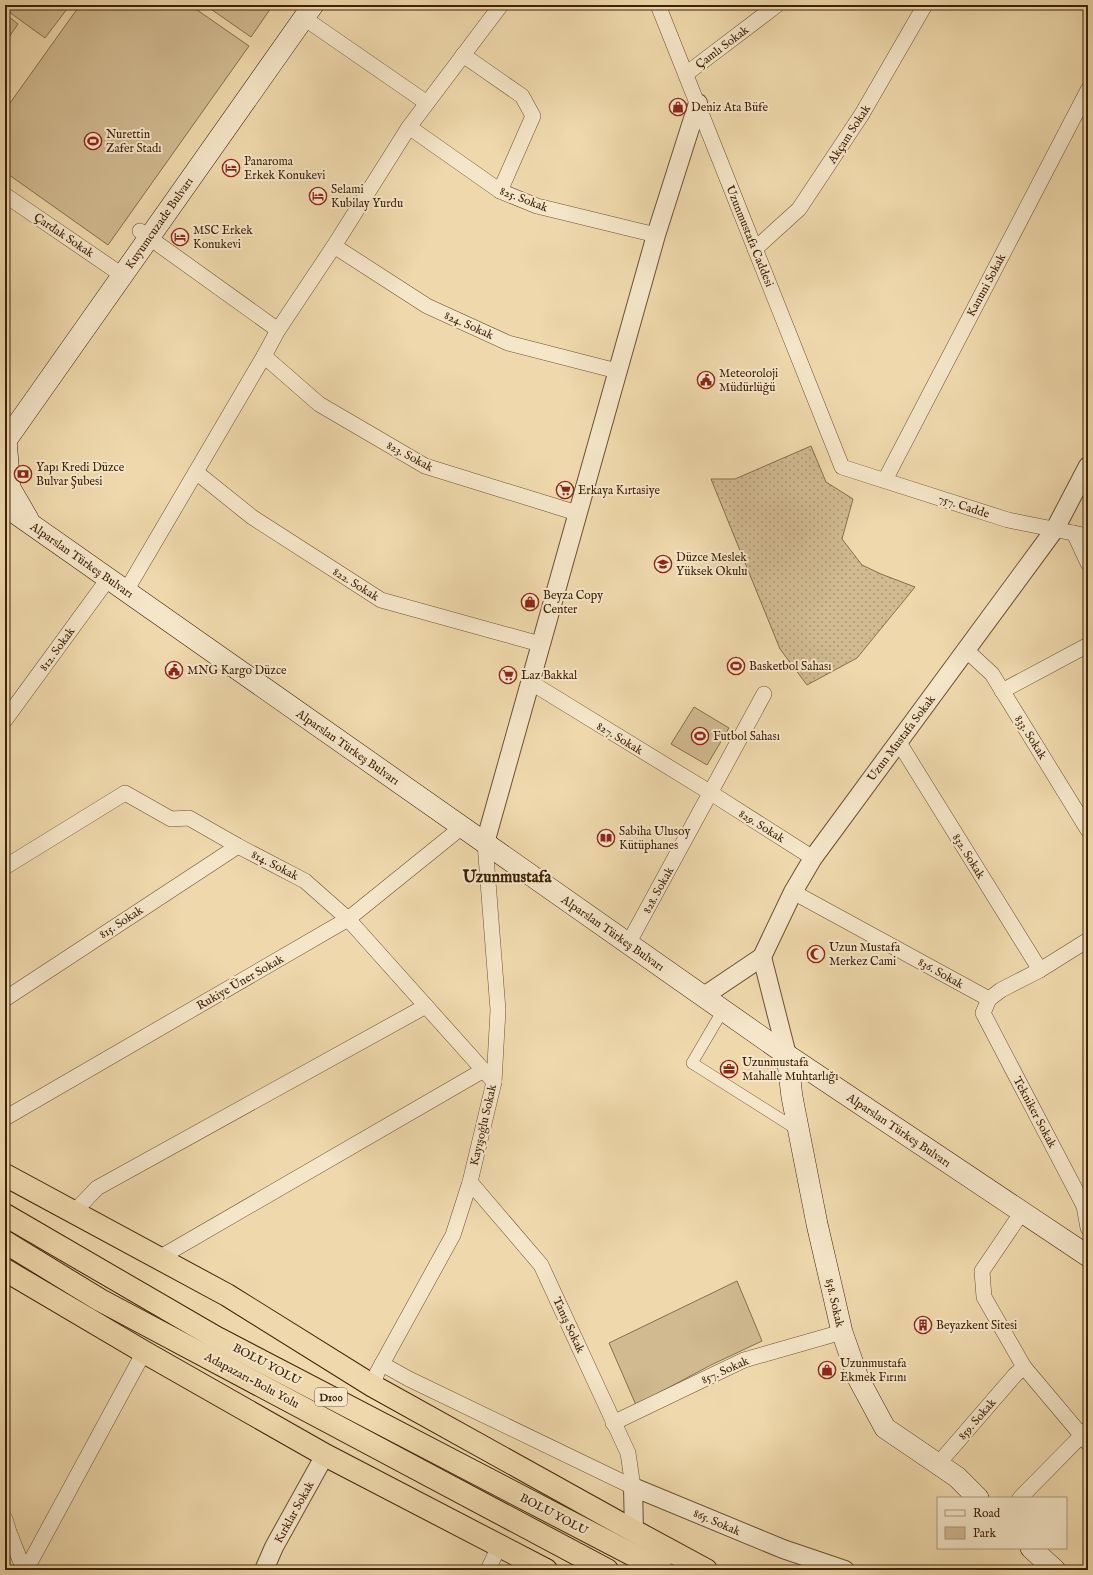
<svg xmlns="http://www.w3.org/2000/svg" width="1093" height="1575" font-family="'IM FELL English',serif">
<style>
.grass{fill:url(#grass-dots);stroke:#876e4c}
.park{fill:#d1ba90;stroke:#876e4c}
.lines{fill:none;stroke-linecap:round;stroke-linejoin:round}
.pedestrian-casing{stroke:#6a5031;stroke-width:12}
.minor-casing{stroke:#6a5031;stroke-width:16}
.tertiary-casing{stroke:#6a5031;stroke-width:20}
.secondary-casing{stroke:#3d2208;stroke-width:22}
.trunk-casing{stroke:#3d2208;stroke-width:24}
.pedestrian{stroke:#f5e6c9;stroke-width:11}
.minor{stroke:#f5e6c9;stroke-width:15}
.tertiary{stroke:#f5e6c9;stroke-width:18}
.secondary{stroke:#f5e6c9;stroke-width:21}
.trunk{stroke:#efd9ac;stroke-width:22}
.labels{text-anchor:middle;stroke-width:4;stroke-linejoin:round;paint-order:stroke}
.shield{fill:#f5e6c9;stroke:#745d42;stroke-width:1}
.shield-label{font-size:11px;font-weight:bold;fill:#3d2208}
.street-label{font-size:12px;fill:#3d2208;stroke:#f5e6c9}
.poi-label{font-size:12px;fill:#3d2208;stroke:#f5e6c9;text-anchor:start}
.district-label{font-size:16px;font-weight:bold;fill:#3d2208;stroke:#f5e6c9}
</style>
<defs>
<pattern id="grass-dots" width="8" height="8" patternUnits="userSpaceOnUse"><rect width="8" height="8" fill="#d1ba90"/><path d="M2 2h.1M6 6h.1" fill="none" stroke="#ab9774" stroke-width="1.8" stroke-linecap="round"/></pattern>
</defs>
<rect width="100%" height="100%" fill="#efd9ac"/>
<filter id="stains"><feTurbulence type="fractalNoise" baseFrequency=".005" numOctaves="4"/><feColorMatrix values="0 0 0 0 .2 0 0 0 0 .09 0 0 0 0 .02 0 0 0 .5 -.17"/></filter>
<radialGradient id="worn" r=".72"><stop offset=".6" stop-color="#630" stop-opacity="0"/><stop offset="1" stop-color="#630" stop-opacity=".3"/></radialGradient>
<path class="grass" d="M811,446L826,482L853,499L842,539L862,565L881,574L915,587L857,658L807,685L780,649L711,479H735Z"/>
<g class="park">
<path d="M5,5H70L45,38L5,9Z"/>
<path d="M80,5H190L249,46L108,245L5,172V110Z"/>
<path d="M205,5H273L251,37Z"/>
<path d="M5,14L18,24L5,43Z"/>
<path d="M694,707L729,728L707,765L671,744Z"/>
<path d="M737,1281L762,1341L711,1365L636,1405L609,1343Z"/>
</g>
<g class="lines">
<defs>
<path id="pedestrian" d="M723,1010L692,1063L798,1130"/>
<g id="minor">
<path d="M658,5L842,467L1008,520L1088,536"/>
<path d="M304,18L427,103"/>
<path d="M463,55L522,96L533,116L500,191"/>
<path d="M686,74L777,5"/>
<path d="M409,127L500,191L537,206L656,235"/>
<path d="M5,195L122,275"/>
<path d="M140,231L278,330"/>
<path d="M334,246L427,306L508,343L617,371"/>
<path d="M755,249L799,209L862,114L925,5"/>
<path d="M264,356L319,404L425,466L577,513"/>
<path d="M196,472L252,517L381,600L540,644"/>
<path d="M885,480L1088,90"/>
<path d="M1074,533L1088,563"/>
<path d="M126,591L264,356L278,330L334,246L409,127L501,5"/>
<path d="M966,650L992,674L1088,830"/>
<path d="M530,682L711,793L813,858"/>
<path d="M1002,691L1088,645"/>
<path d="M5,720L108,579"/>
<path d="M898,741L1040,970"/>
<path d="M5,867L125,793L171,819L189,818L238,846L305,881L348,919L494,1082"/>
<path d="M793,892L989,999L1001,990L1040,970L1088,940"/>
<path d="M628,944L764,694"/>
<path d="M5,999L238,846"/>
<path d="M989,999L983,1013L1084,1206L1088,1228"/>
<path d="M5,1118L348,919L462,827"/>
<path d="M470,1182L541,1265L628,1453L633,1487"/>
<path d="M74,1212L97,1188L426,1006"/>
<path d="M1022,1212L982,1271L984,1297L1024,1367"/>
<path d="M159,1258L482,1071"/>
<path d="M382,1364L409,1379L633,1487"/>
<path d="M373,1386L377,1373L453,1235L470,1182L494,1082L498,1010L485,843"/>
<path d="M613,1423L744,1360L842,1332"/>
<path d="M938,1464L1015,1375L1024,1367L1088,1443"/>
<path d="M1020,1498L1088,1429"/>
<path d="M5,1519L9,1532L24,1570"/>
<path d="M26,1570L144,1352"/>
<path d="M488,1570L499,1546"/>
</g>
<g id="tertiary">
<path d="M485,843L656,235L698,103"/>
<path d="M762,957L787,1055"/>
<path d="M704,996L762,957L793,892L813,858L1055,529L1088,466"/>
<path d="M634,1531L633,1487L783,1549L845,1570"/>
<path d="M264,1570L274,1547L325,1455"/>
</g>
<g id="secondary">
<path d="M6,440L10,488L28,519"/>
<path d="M5,442L313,5"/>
<path d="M5,506L787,1055L1088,1256"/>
<path d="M787,1055L792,1097L817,1224L842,1332L858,1378L885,1428L957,1477L978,1498"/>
<path d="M1031,1548L1055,1570"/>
</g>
<g id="trunk">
<path d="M5,1175L227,1295L373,1386L634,1531L706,1570"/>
<path d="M5,1215L215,1337L662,1570"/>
<path d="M5,1242L100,1300L607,1570"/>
<path d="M5,1270L144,1352L325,1455L546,1570"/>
</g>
</defs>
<use href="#pedestrian" class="pedestrian-casing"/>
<use href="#minor" class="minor-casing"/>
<use href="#tertiary" class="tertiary-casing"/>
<use href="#secondary" class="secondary-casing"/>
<use href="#trunk" class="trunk-casing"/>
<use href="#pedestrian" class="pedestrian"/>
<use href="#minor" class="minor"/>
<use href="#tertiary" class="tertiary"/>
<use href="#secondary" class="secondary"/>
<use href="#trunk" class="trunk"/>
</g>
<defs>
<symbol id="shop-ring" viewBox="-11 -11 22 22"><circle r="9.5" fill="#f5e6c9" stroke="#8f2418" stroke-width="1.5"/><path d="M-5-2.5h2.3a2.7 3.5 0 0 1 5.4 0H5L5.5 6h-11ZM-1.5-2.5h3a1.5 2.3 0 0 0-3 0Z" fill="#8f2418"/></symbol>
<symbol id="stadium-ring" viewBox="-11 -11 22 22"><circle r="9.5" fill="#f5e6c9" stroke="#8f2418" stroke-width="1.5"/><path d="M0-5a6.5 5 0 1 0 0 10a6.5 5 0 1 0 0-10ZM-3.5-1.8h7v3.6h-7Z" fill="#8f2418"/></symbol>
<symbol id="hotel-ring" viewBox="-11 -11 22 22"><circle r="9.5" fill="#f5e6c9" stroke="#8f2418" stroke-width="1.5"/><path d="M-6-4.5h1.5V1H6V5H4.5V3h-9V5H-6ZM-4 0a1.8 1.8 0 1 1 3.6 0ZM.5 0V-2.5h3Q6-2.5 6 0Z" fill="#8f2418"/></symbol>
<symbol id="civic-ring" viewBox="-11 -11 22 22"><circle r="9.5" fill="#f5e6c9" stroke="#8f2418" stroke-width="1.5"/><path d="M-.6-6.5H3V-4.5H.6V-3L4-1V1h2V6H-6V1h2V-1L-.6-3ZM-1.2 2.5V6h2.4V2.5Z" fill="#8f2418"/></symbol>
<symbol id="bank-ring" viewBox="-11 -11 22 22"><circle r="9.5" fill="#f5e6c9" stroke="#8f2418" stroke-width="1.5"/><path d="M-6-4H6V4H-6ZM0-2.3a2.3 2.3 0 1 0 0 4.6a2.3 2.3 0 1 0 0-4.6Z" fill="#8f2418"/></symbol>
<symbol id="supermarket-ring" viewBox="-11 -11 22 22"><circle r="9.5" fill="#f5e6c9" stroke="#8f2418" stroke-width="1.5"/><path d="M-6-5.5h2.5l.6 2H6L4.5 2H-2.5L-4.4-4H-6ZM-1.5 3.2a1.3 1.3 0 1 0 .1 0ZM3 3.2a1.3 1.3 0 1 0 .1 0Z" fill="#8f2418"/></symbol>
<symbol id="university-ring" viewBox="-11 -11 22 22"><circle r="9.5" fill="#f5e6c9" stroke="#8f2418" stroke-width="1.5"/><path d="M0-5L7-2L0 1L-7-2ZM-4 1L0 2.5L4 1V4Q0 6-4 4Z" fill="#8f2418"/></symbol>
<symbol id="library-ring" viewBox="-11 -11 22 22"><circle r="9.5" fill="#f5e6c9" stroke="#8f2418" stroke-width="1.5"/><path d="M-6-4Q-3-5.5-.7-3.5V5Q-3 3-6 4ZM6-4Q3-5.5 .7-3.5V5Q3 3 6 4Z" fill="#8f2418"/></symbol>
<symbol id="mosque-ring" viewBox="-11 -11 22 22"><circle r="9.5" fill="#f5e6c9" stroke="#8f2418" stroke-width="1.5"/><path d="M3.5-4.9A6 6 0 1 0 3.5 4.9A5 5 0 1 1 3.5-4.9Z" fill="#8f2418"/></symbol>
<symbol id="office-ring" viewBox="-11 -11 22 22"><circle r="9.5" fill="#f5e6c9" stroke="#8f2418" stroke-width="1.5"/><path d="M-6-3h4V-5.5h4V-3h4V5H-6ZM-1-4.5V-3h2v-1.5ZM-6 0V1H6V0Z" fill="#8f2418"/></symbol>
<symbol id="building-ring" viewBox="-11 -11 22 22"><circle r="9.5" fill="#f5e6c9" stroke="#8f2418" stroke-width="1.5"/><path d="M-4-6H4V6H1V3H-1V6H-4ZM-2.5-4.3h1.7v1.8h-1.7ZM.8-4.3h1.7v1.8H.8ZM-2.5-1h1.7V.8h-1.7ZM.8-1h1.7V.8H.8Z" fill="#8f2418"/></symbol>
</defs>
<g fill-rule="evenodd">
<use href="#shop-ring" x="668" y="97" width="20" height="20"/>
<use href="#stadium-ring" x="83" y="131" width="20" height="20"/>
<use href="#hotel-ring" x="221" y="158" width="20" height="20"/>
<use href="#hotel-ring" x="308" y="186" width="20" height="20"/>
<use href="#hotel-ring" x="170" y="227" width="20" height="20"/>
<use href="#civic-ring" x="696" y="370" width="20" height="20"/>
<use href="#bank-ring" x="13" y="464" width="20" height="20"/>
<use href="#supermarket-ring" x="555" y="480" width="20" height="20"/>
<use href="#university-ring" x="653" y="554" width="20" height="20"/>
<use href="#shop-ring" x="520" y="592" width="20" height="20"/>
<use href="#stadium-ring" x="726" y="656" width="20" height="20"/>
<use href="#civic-ring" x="164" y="660" width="20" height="20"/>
<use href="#supermarket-ring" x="498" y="665" width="20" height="20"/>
<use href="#stadium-ring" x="690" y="726" width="20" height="20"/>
<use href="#library-ring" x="596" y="828" width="20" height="20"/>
<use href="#mosque-ring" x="806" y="944" width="20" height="20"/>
<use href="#office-ring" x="719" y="1059" width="20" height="20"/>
<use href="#building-ring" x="913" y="1315" width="20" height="20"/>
<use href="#shop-ring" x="817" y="1360" width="20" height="20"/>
</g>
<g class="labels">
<rect class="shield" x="315" y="1388" width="32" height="18" rx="3"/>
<g class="shield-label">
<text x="331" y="1401">D100</text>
</g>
<g class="street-label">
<text transform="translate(722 47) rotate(-37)" y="4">Çamlı Sokak</text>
<text transform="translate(849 134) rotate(-57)" y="4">Akçam Sokak</text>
<text transform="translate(524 199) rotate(21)" y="4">825. Sokak</text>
<text transform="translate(159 223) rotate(-55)" y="4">Kuyumcuzade Bulvarı</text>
<text transform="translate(64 235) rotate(34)" y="4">Çardak Sokak</text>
<text transform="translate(750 236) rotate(68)" y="4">Uzunmustafa Caddesi</text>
<text transform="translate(986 285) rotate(-62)" y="4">Kanuni Sokak</text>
<text transform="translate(469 325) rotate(24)" y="4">824. Sokak</text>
<text transform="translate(410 456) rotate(28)" y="4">823. Sokak</text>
<text transform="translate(964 506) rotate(18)" y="4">757. Cadde</text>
<text transform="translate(82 560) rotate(35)" y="4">Alparslan Türkeş Bulvarı</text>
<text transform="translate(356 584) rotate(32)" y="4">822. Sokak</text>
<text transform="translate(57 649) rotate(-54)" y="4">812. Sokak</text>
<text transform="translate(1031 737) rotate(58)" y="4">833. Sokak</text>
<text transform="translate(620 738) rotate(31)" y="4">827. Sokak</text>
<text transform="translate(901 738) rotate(-53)" y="4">Uzun Mustafa Sokak</text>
<text transform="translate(348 747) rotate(35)" y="4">Alparslan Türkeş Bulvarı</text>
<text transform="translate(762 826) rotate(32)" y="4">829. Sokak</text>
<text transform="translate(969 856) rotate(58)" y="4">832. Sokak</text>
<text transform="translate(275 865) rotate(27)" y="4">814. Sokak</text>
<text transform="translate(658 890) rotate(-61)" y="4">828. Sokak</text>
<text transform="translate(121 922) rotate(-33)" y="4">815. Sokak</text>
<text transform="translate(613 933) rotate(35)" y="4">Alparslan Türkeş Bulvarı</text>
<text transform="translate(941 973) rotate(29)" y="4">836. Sokak</text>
<text transform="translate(240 982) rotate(-30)" y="4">Rukiye Üner Sokak</text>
<text transform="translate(1035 1112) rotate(62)" y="4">Tekniker Sokak</text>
<text transform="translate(483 1125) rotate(-77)" y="4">Kayışoğlu Sokak</text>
<text transform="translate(899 1130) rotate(34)" y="4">Alparslan Türkeş Bulvarı</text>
<text transform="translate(835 1303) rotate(77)" y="4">858. Sokak</text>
<text transform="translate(569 1325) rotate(65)" y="4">Tanış Sokak</text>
<text transform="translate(267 1364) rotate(28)" y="4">BOLU YOLU</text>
<text transform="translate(725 1370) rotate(-24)" y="4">857. Sokak</text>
<text transform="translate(252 1380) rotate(28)" y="4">Adapazarı-Bolu Yolu</text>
<text transform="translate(977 1419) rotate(-49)" y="4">859. Sokak</text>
<text transform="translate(294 1512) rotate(-61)" y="4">Kırklar Sokak</text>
<text transform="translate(554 1514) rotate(28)" y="4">BOLU YOLU</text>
<text transform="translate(717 1522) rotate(23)" y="4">865. Sokak</text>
</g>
<g class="poi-label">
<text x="691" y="111">Deniz Ata Büfe</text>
<text x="106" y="138">Nurettin<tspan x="106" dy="14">Zafer Stadı</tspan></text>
<text x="244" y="165">Panaroma<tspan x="244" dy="14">Erkek Konukevi</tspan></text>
<text x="331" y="193">Selami<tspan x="331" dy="14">Kubilay Yurdu</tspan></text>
<text x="193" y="234">MSC Erkek<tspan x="193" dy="14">Konukevi</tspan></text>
<text x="719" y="377">Meteoroloji<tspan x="719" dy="14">Müdürlüğü</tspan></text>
<text x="36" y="471">Yapı Kredi Düzce<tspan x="36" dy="14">Bulvar Şubesi</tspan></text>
<text x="578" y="494">Erkaya Kırtasiye</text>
<text x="676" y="561">Düzce Meslek<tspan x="676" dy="14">Yüksek Okulu</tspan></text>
<text x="543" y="599">Beyza Copy<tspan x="543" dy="14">Center</tspan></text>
<text x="749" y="670">Basketbol Sahası</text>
<text x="187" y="674">MNG Kargo Düzce</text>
<text x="521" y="679">Laz Bakkal</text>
<text x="713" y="740">Futbol Sahası</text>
<text x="619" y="835">Sabiha Ulusoy<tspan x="619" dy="14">Kütüphanes</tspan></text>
<text x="829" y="951">Uzun Mustafa<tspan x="829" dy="14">Merkez Cami</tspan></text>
<text x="742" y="1066">Uzunmustafa<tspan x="742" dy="14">Mahalle Muhtarlığı</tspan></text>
<text x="936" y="1329">Beyazkent Sitesi</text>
<text x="840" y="1367">Uzunmustafa<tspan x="840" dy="14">Ekmek Fırını</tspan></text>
</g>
<g class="district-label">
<text x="507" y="882">Uzunmustafa</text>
</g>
</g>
<rect width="1093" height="1575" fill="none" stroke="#efd9ac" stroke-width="20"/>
<rect x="6" y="6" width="1081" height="1563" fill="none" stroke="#3d2208" stroke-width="2"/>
<rect x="10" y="10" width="1073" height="1555" fill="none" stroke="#3d2208"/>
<rect x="937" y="1497" width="130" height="52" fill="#f5e6c9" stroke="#ab987c"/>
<rect x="945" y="1510" width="20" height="6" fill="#f5e6c9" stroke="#ab987c"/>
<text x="973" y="1517" font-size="12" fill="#3d2208">Road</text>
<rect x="945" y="1527" width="20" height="12" fill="#d1ba90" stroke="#ab987c"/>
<text x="973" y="1537" font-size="12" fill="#3d2208">Park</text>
<rect width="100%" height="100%" filter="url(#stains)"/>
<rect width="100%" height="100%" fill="url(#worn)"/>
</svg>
